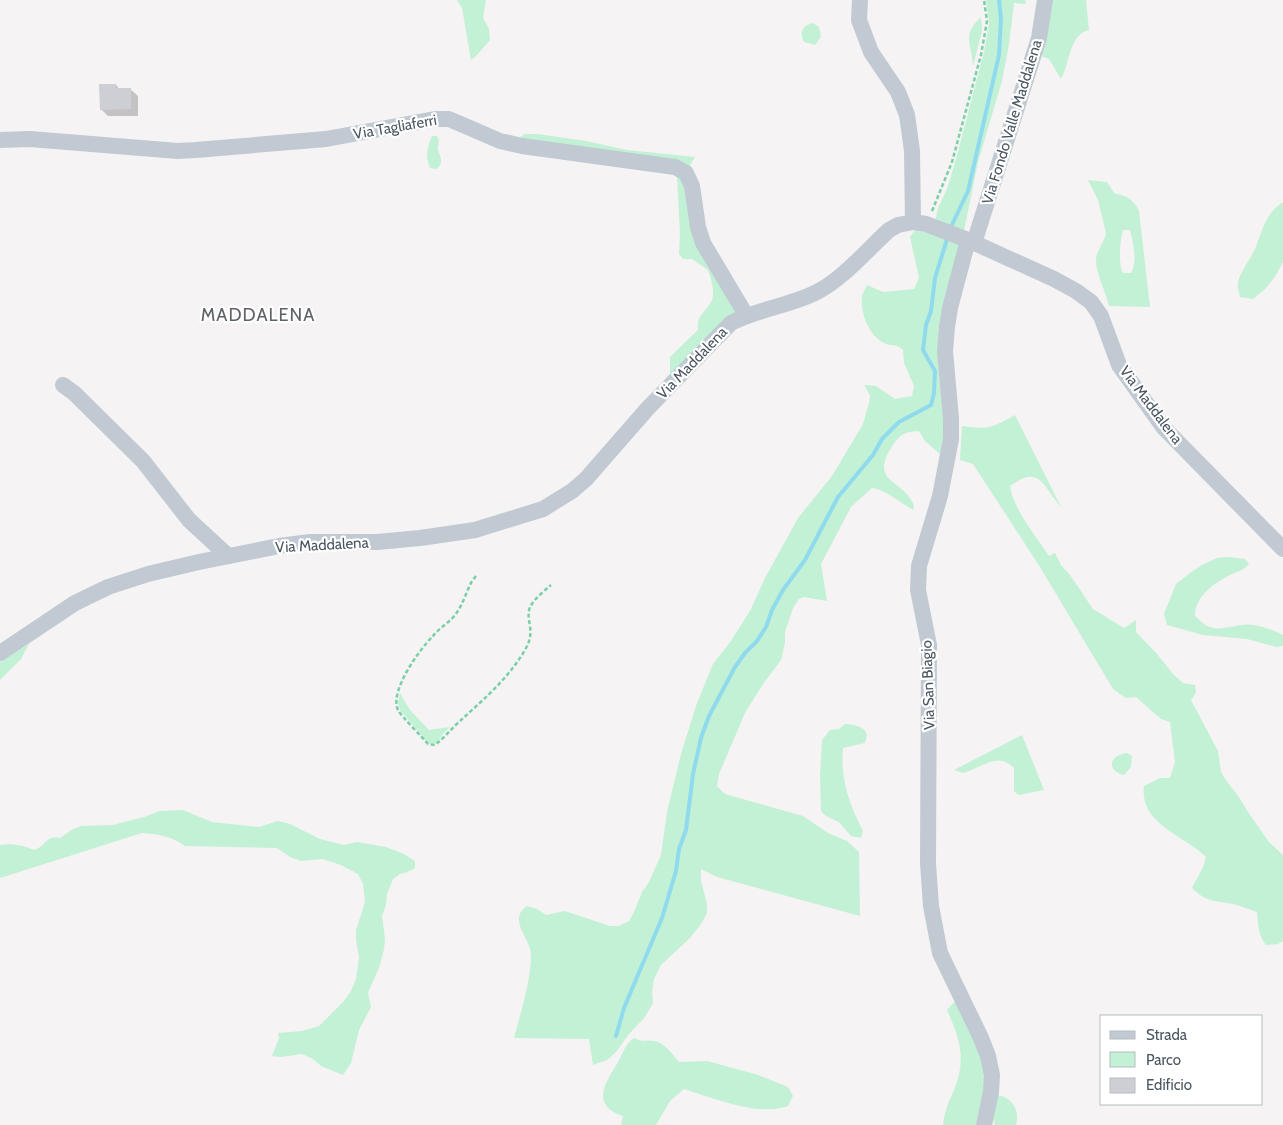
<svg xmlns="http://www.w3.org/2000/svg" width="1283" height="1125" font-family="Cabin,sans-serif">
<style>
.green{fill:#c3f1d5;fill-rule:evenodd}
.shadow{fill:#0003}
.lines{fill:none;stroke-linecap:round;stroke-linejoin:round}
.stream{stroke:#90daee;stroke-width:4}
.building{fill:#cdcfd5}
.path{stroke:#7ad0a6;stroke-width:2.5;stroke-dasharray:4 2.5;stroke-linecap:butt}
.minor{stroke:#c1cad2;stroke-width:16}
.labels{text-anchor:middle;stroke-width:4.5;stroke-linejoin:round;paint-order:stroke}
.street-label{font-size:15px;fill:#4a5661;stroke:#fff}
.quarter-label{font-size:18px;letter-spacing:1px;fill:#5f6368;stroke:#fff}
</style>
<rect width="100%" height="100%" fill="#f5f3f3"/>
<g class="green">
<path d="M457,0H486L483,18L489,29L490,40L477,55L471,60L462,8Z"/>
<path d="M986,0H1025L1026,4L1014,3L1009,44L1002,81L978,162L964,231L935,222L938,208L947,189L956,159L984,52L989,23Z"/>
<path d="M1052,0H1086L1089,30C1069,34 1070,63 1061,79L1049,59L1041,56Z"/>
<path d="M981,17L982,31L973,66C972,44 961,36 981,17Z"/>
<path d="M813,23L819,27L821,37L815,45L804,42C799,33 802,25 813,23Z"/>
<path d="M525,134H537L586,141L627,150L695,157L690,165L692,170L519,138Z"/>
<path d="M432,136H437C440,141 438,144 438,149C440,158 445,163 436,169L430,168C425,156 427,148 432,136Z"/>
<path d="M686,176L694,206L742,311L670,382V357L698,330C696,315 705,313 711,302C716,293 711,279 708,270L692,259H683L679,254L680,233L677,177Z"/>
<path d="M1088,180L1107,182L1114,193C1127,196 1134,200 1139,211L1150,307L1109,306C1106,293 1095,271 1096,259C1097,249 1105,242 1106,233L1098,200ZM1123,230H1130C1133,242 1138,262 1131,273H1123C1118,266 1120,239 1123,230Z"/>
<path d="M1283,202V262L1275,277L1264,290L1253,299L1240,297C1239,292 1237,288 1238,282C1241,271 1249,261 1254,251C1263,231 1263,216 1283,202Z"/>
<path d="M914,231C931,232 951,237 963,249L948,307L950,418L940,454L925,441L919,431C905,432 901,433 893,445C867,484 905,479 914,506L913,510C901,503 884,489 872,488L851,507L821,564L827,601L804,597L799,599L793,608L785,632V643L781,660L763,684L745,713L719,774L717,786L725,794L803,816L828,833L847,841L859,852L860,916L717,877L701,869V881L707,904V913L701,924L690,938L661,965L654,979L652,992L653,1003L645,1017L629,1034L616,1052L607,1060L593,1065L589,1039L514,1038C521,1011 531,982 531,954C530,937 507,920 527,906L537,909L546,915L565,911L610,926H619L629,921L633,914L642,892L648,884L661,855L667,812L681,754L697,703L713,664L731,641L751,609L765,578L798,518L832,476L863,424L869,403L870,395L864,385L876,386L895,399L912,396L914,386L904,363L903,350C894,343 894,347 886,344C869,337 860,313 862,296C863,293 865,289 867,285L883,292L914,289L919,278L910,237Z"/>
<path d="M1015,415L1061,507C1042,486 1041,464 1010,486C1013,509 1036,536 1049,556L1055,553L1061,565L1070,575L1093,609L1124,628L1136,620V632L1157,654L1174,675L1183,683L1195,685L1196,693L1191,700L1218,751L1221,772L1227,782L1237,794L1248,812L1269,842L1283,855V941L1278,944L1266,945C1258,935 1258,924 1257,912C1250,910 1244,907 1237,905C1219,900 1207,904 1192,888C1197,877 1204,869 1206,857C1184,835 1139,824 1144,786L1160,778H1170L1175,762L1170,722L1161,719L1136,697L1126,698L1113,689L1040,567L973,464L960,460L962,426C988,430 992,428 1015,415Z"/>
<path d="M1228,557L1245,559L1249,564C1244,570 1239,571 1232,574C1216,582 1195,595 1195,616C1199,619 1203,624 1207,626C1221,633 1238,622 1253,625C1264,626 1274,631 1283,635V646L1277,647L1247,639L1203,635L1167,625L1164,614L1176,584L1190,573L1202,565L1217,558Z"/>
<path d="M29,644L21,659L0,680V662Z"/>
<path d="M400,693L410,710L429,730L450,727L442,735L437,743L431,744L428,743L400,710L398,703Z"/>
<path d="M845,724C854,725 862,725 867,734L865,743L843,748C840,778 849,804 863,831L861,838L851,836L839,822L826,816L821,811L820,776L822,740L830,730L839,729Z"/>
<path d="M1022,735L1044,790L1019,795L1014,791V768C997,751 982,768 963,773L954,770Z"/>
<path d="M1127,753L1132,756L1131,767L1124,775C1105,770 1110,755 1127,753Z"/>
<path d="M183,810L212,822L259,827L278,821L290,824L320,839L344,845L357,842L386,847L404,854L415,861V868L408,872L400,874L393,879L387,894L386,905L382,916L385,939L384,949L380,965L368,993L371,1007L359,1030L351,1063L343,1075L321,1066L313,1059L302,1054L281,1057L272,1056L279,1038L278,1033L302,1031L319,1026L344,1001L351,991L356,979L359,957L356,940V930L365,902L363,884L358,874L341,865L322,859L301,861L290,857L277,848L185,846C171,836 158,834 142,833L0,878V845C13,843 22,845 34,850C47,846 45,835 60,838L73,829L81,826L113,825L144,817L160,811Z"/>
<path d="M958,998L984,1063L985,1085L976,1125H943C945,1108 950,1100 956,1085C966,1056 959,1037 947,1010Z"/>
<path d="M634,1038C644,1043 644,1039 654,1041C664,1042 673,1055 679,1062L707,1061L758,1075L788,1087L793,1096L788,1106C759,1117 713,1098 684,1089L670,1101L656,1125H621L623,1116C591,1106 604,1084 617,1064C623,1054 624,1045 634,1038Z"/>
<path d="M998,1095C1013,1098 1020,1111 1016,1125H995L993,1117Z"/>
</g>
<path class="shadow" d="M116,85L120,90L130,89L138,96V116H108L101,109Z"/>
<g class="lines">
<g class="stream">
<path d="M950,229L968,191L999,55L1001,19L999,0"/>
<path d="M616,1036L624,1008L662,918L676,871L679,849L686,830L693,774L701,738L709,716L735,667L745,653L757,641L766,627L772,610L783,590L805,560L838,497L873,455L882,439L899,422L931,405L934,393L935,371L923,350L926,325L931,311L935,278L948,236"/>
</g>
</g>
<path class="building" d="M99,84H116V88H131V109L100,110Z"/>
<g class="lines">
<g class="path">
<path d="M932,211L952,162L981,55L987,21L984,0"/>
<path d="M476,576L472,581C466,592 463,605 455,615C449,623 439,628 433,636C420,649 389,691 398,710C401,716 423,738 428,744L435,745C444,738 451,729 460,721C483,700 511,676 526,648C536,630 525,620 530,607C534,599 544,591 551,585"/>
</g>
<g class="minor">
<path d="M860,0L859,20L871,52L898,92L907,115L912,151L913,222"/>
<path d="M0,140L30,139L178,151L196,150L326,139L435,119H449L500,141L522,146L675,167L686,173L692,186L698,227L703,243L746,315"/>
<path d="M968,240L950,308L947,327L945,351L951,419V439L940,496L919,566L918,590L929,645L928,863L931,906L940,953L981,1038L988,1056L992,1075L991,1092L984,1125"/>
<path d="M974,243L1039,38L1045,0"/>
<path d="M63,385L74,393L143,461L189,520L228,556"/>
<path d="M0,653L75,603L108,587L148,574L199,562L279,546L310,542H377L420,538L475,530L543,509L572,491L586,479L648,408L731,323C758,309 788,306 815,293C842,280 867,250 889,230L898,225L913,222L926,224L968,240L1054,279L1076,291L1091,302L1101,316L1119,365L1164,428L1283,549"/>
</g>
</g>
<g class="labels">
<g class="street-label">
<text transform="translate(1012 122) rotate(-73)" y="5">Via Fondo Valle Maddalena</text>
<text transform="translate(395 127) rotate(-10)" y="5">Via Tagliaferri</text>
<text transform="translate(692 363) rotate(-46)" y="5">Via Maddalena</text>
<text transform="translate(1151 405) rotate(53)" y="5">Via Maddalena</text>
<text transform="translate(322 545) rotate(-3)" y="5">Via Maddalena</text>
<text transform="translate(928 685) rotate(-92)" y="5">Via San Biagio</text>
</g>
<g class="quarter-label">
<text x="258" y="321">MADDALENA</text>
</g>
</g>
<rect x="1100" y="1015" width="162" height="90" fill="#ffffff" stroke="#b7bbc0"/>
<rect x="1110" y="1031" width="25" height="8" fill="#c1cad2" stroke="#b7bbc0"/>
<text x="1146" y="1040" font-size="15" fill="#4a5661">Strada</text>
<rect x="1110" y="1052" width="25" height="15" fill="#c3f1d5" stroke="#b7bbc0"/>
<text x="1146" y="1065" font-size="15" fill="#4a5661">Parco</text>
<rect x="1110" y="1078" width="25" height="15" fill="#cdcfd5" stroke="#b7bbc0"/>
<text x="1146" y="1090" font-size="15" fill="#4a5661">Edificio</text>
</svg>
